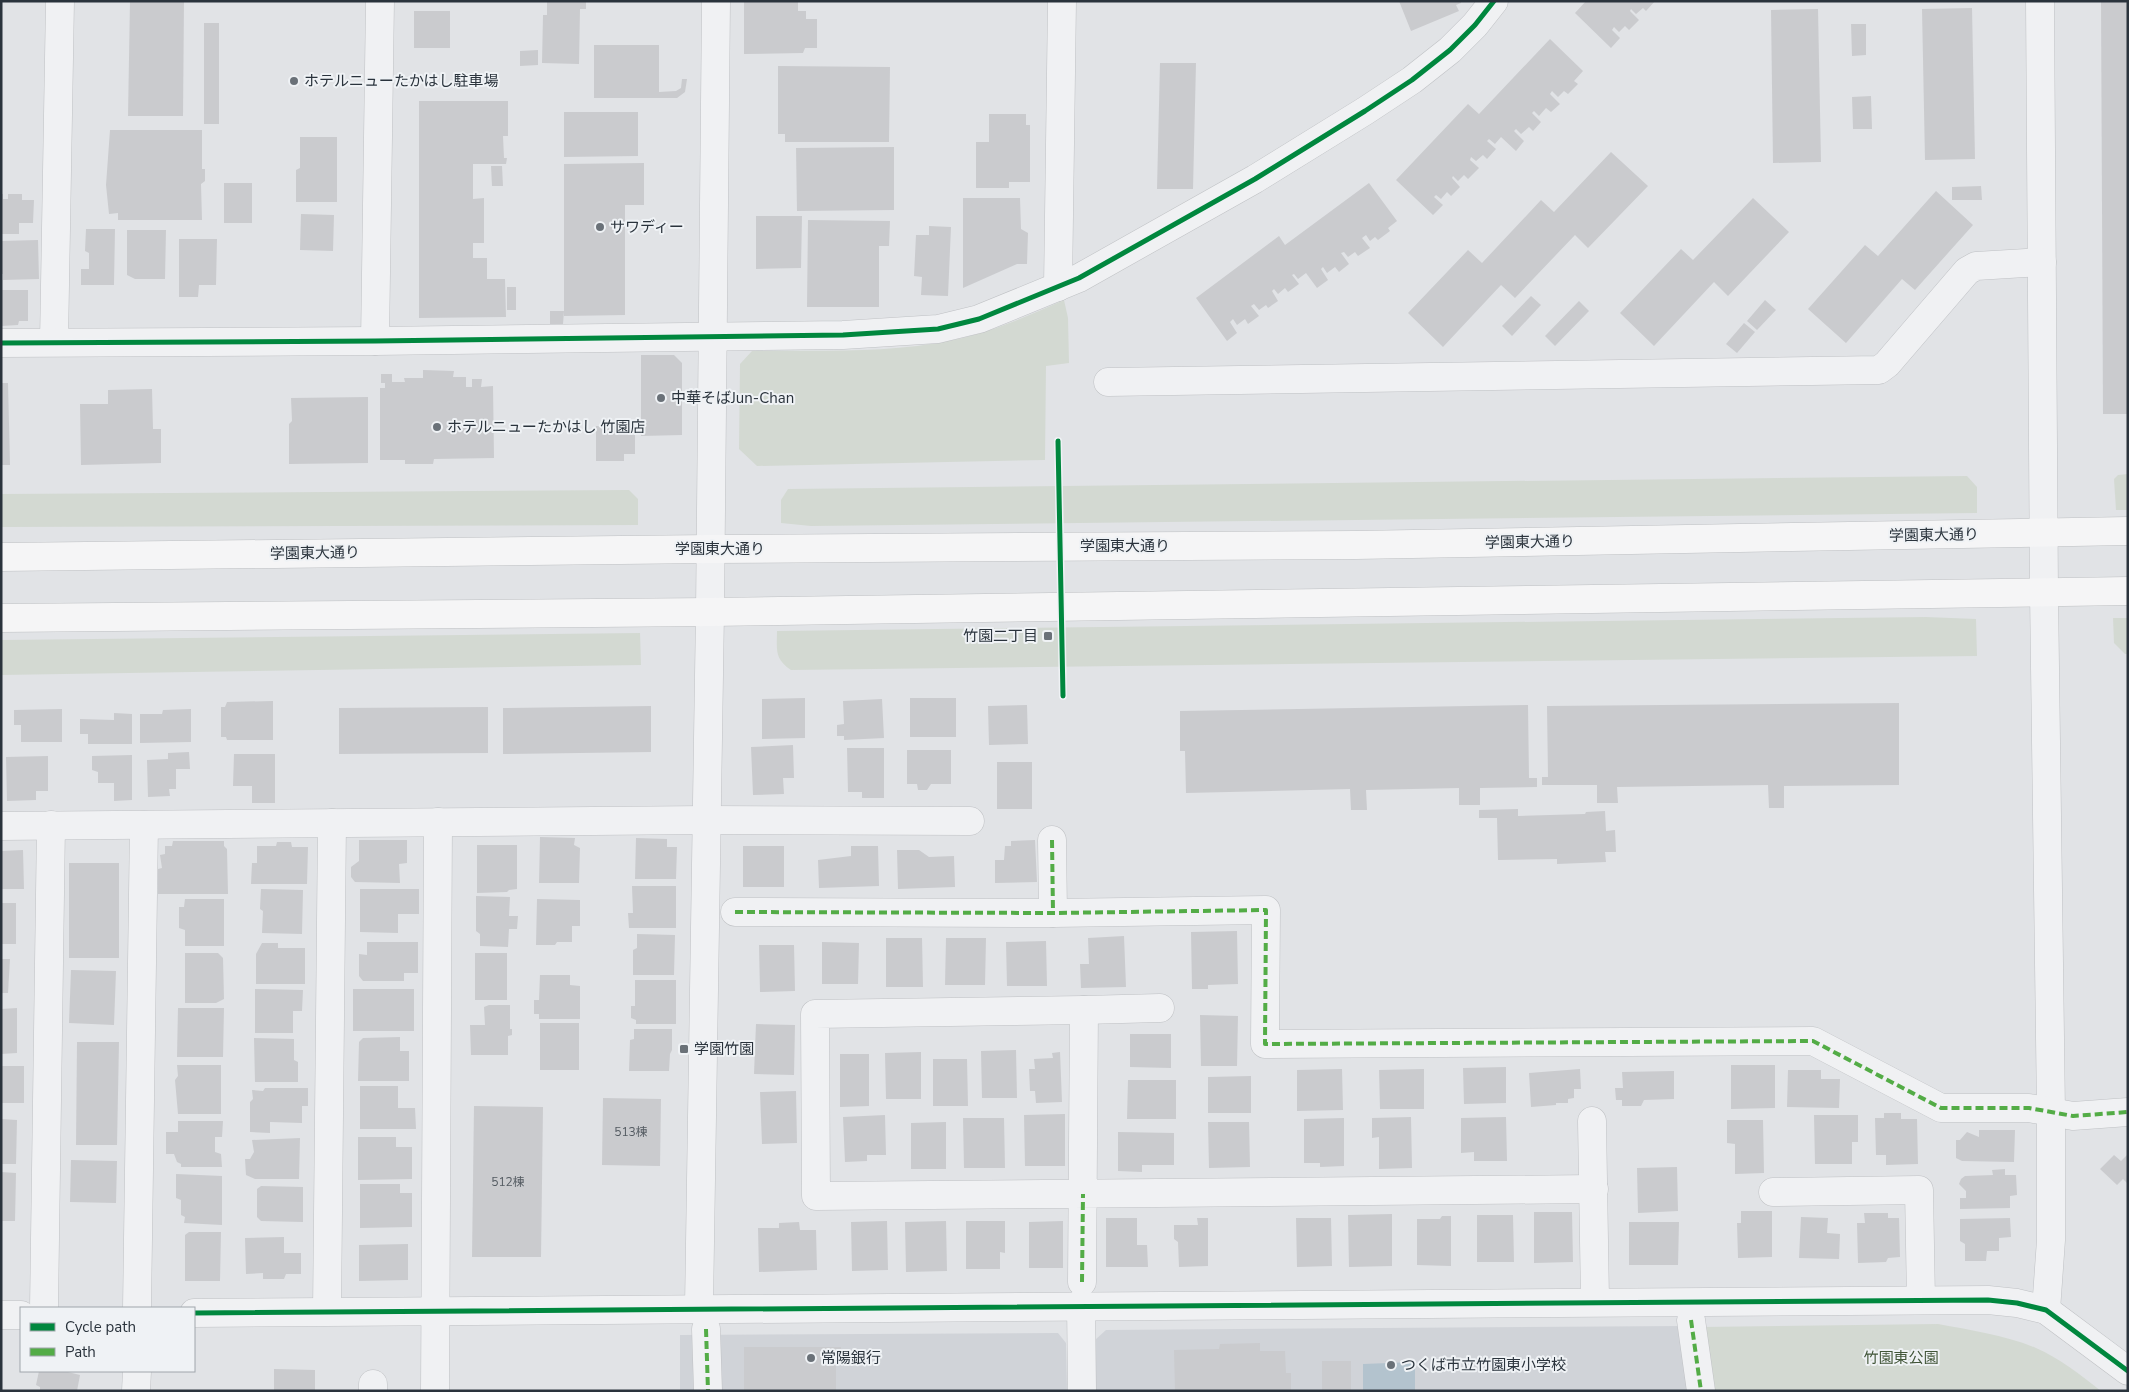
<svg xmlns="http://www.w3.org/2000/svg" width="2129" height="1392" font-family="'Nunito Sans','Noto Sans JP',sans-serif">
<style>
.built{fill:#d0d3d8}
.green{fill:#d3d9d2}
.water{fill:#b3c3ce}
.building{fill:#cacbce}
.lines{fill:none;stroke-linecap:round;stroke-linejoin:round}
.minor-casing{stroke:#bfc1c4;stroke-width:29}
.major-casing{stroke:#bec0c3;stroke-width:29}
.minor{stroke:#f0f1f3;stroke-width:28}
.major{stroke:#f5f5f6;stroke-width:28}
.quiet{stroke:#53ac46;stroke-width:4;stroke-dasharray:8 4;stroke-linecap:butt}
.cycleway-casing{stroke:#eff2f5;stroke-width:8}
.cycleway{stroke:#00873e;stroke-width:5}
.poi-dot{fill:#6a7178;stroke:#eff2f5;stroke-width:2}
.labels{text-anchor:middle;stroke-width:4;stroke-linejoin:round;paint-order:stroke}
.number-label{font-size:12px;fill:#535a61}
.poi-label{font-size:15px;fill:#2a333c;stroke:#eff2f5;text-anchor:start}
.street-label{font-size:15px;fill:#2a333c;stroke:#eff2f5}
.park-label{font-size:15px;fill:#425639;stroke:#eff2f5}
</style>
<rect width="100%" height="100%" fill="#e1e3e6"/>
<g class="built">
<path d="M1683,1326L1689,1391H1096L1095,1340L1106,1330Z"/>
<path d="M1058,1333L1066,1343L1067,1391H680V1335Z"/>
</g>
<g class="green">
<path d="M1064,300L1068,318L1069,363L1046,366L1045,460L757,466L739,449L740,364L752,351C819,350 887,354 953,340C992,332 1028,316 1064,300Z"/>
<path d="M2128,474V510H2116L2114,479L2118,475Z"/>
<path d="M1967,476L1977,487V513L811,526L781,523V500L788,489Z"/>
<path d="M629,490L638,499V525L1,527V494Z"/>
<path d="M1926,617L1976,619L1977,656L791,670C774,658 777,650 777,631Z"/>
<path d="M2113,618H2128V654H2125L2114,643Z"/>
<path d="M640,633L641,665L1,675V640Z"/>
<path d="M1938,1324C1970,1330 2005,1335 2036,1348C2059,1358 2081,1375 2101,1391H1709L1701,1327Z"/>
</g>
<path class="water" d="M1415,1362V1391H1363V1364Z"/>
<g class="building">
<path d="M130,1H184L183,116H128Z"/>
<path d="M547,1H586V9H580L579,64L542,63L543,15H547Z"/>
<path d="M1399,1H1461V3L1456,5L1459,11L1411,31Z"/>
<path d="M1586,1H1655L1646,11L1643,8L1636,14L1631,9L1630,11L1639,20L1629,30L1625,26L1619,32L1614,27L1612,30L1620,38L1611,48L1575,13Z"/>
<path d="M2101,1H2128V414H2103Z"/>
<path d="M744,2H798V11H806V19H817V48H805L803,53L744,54Z"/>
<path d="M1972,8L1975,159L1925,160L1922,9Z"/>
<path d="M1818,9L1821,162L1773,163L1771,10Z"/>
<rect x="414" y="11" width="36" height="37"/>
<rect x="204" y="23" width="15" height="101"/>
<path d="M1851,24H1866V55L1852,56Z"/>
<path d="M1550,39L1583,71L1574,81L1578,84L1568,94L1564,91L1558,97L1552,91L1550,94L1560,104L1551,112L1546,108L1539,116L1534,111L1532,113L1541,122L1533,131L1529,127L1521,134L1516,129L1514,131L1524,141L1516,151L1501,137L1495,144L1489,139L1487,141L1496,149L1487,159L1483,155L1476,161L1471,157L1470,160L1479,168L1468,179L1464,175L1458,181L1453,176L1452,178L1460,187L1451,196L1447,192L1441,199L1436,195L1434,197L1443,205L1433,215L1396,180L1468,104L1479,114Z"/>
<path d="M594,45H659V92L676,91L681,88L682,79H687L685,92L677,98H594Z"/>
<path d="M538,50V65L520,66V51Z"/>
<path d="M1160,63H1196L1193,189H1157Z"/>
<path d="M778,66L890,67L889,142H785V134H778Z"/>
<path d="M1871,96L1872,129H1853L1852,97Z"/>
<path d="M419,101H508V136H503L504,158H507L506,164H473V199L484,198V243H473V258H487V279H505L506,317L419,318Z"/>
<path d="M564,112H638V156L564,157Z"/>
<path d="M989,114H1026V125H1030V182H1009V188H976V142H989Z"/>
<path d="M110,130H202V169H205V181L201,184L202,220H118V213L109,214L106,185Z"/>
<path d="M300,137H337V202H296V170L300,168Z"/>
<path d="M894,147V210L797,211L796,148Z"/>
<path d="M1611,152L1648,186L1588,248L1575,235L1515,298L1501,285L1443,347L1408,313L1468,250L1482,263L1541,200L1554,212Z"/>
<path d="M644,163V205H625V315L564,316V164Z"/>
<path d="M491,166H502L503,186H492Z"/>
<rect x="224" y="183" width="28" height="40"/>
<path d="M1369,183L1397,221L1388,228L1390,231L1378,240L1375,237L1370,241L1366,235L1362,238L1370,248L1358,256L1355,252L1348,257L1344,252L1341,253L1349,264L1339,272L1335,267L1327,273L1323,267L1321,269L1328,280L1317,288L1306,273L1298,279L1294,274L1292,275L1299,284L1288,292L1285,288L1278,294L1274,289L1272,291L1278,301L1268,308L1266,305L1259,310L1254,304L1251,306L1259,316L1248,324L1245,319L1237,325L1233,319L1230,322L1237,333L1227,341L1196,298L1279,236L1285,245Z"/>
<path d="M1981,186L1982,200H1952V187Z"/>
<path d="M1936,191L1973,225L1915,290L1902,279L1846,343L1808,309L1865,245L1878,256Z"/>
<path d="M1,194H3V199H8V194H22V200H34L33,223H19V234H1Z"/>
<path d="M963,198H1020L1021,229L1028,233L1027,264H1017L963,288Z"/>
<path d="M1753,198L1789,232L1728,296L1714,282L1654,346L1620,313L1681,249L1693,260Z"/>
<path d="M301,214L334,215L333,251L300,250Z"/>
<path d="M756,216H802L801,268L756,269Z"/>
<path d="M808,220L890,221L889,246H879V307H807Z"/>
<path d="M929,226L951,227L948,296L921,295L922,277L914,276L916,235H929Z"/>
<path d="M86,229H115L114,285H81V269H89V253L85,251Z"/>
<path d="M127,230H166L165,279H135L127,275Z"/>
<path d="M179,239H217L216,285H199L198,297H179Z"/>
<path d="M38,240L39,279L3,280V274H1V241Z"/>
<rect x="507" y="287" width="9" height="23"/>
<path d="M1,290H28V321H19L18,325L1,326Z"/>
<path d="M1531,296L1541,305L1512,336L1502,326Z"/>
<path d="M1765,300L1776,310L1757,330L1747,321Z"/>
<path d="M1579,301L1589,311L1555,346L1545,336Z"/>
<path d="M550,311H564L563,324H550Z"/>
<path d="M1744,323L1755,332L1737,353L1726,344Z"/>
<path d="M641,355H674L682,363V435L641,436Z"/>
<path d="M423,370L454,371L453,377H466V387H472V379H482L481,387L493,386L494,458L434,459L433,464H405V460H380V388H385V383H381V374H392V382H405L404,378H423Z"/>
<path d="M1,383H8L10,465H1Z"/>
<path d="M152,389L153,429H161V463L81,465L80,404H108V390Z"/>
<path d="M368,397V463L289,464V424L292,421L291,398Z"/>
<path d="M596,426H635V454H624V461H596Z"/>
<path d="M805,698V738L762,739V699Z"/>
<rect x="910" y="698" width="46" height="39"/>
<path d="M882,699L884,738L844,740V736H837V725L844,724L843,701Z"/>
<path d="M273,701V740H227L226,737H221V707H225L227,702Z"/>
<path d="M1899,703V785L1784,786V808H1769L1768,785L1617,787L1618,803H1597V785H1542V777H1548L1547,706Z"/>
<path d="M1027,705L1028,744L989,745L988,706Z"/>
<path d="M1528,705L1529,778H1537V787L1480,788V805H1459V788L1366,790L1367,810H1351L1350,789L1186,793L1185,751H1180V711Z"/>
<path d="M651,706V752L503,754V708Z"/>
<path d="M488,707V753L339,754V708Z"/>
<path d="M62,709V742H21V725H14V710Z"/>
<path d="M191,709V742L140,743V714H162L163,710Z"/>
<path d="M114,713L132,714V744H88V734H80V719L114,720Z"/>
<path d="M793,745L794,778H783L784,794L753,795L751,747Z"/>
<path d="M847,748H884V798H862V792H848Z"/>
<path d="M907,750H951V784H931L927,790H918L917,784H907Z"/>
<path d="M189,752L190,769H176V789H169L170,796L148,797L147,760L168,759V753Z"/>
<path d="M234,754H275V803H252V786H233Z"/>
<path d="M132,755V800L114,801V783H98V772L92,770V756Z"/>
<path d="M48,756V791H36V800L7,801L6,757Z"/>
<rect x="997" y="762" width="35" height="47"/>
<path d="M1518,809V816L1585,814L1586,812L1605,811L1606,831L1615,830L1616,852H1605L1606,862L1557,864V859L1498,860L1497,818H1479V810Z"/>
<path d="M540,837L575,838L574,845L580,848L579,883H539Z"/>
<path d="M636,838L667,839V847H677L676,879H635Z"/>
<path d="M359,840H407V863L399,864L400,883L355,882L351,877V867L359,861Z"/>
<path d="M1035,840L1037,882L995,883V860H1004L1005,846H1011V841Z"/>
<path d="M173,841H224V846L227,849L228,894H158V869L162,868L160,855L165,854V846H172Z"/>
<path d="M277,842H291L292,847H308L307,884H251L252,863H257V846H276Z"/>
<path d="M477,845H517V889L509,890L507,892L477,893Z"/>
<rect x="743" y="846" width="41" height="41"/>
<path d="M851,846H878L879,886L819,888L818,860L851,856Z"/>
<path d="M23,850L24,889H1V851Z"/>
<path d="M897,850H919L929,857L954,856L955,887L898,889Z"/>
<rect x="69" y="863" width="50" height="95"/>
<path d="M632,886H676V928H629L628,913H633Z"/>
<path d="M261,889L303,890L302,934L262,933L263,911L260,909Z"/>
<path d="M360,889H419V914H398V933L360,932Z"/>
<path d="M476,896L510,897L509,916H518L517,929H509L508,947L480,946V934L476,931Z"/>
<path d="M185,899H224V946H185V930L179,928V907H184Z"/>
<path d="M537,899L580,900V926H572V942H557L555,945H536Z"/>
<rect x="1" y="903" width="15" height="41"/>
<path d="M1237,931L1238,984L1208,985V989H1192L1191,932Z"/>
<path d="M637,934L675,935L674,975H633V950L637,948Z"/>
<path d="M1124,936L1126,987L1081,988L1080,964H1089L1088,938Z"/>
<path d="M886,938H922L923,987H886Z"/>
<path d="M946,938H986L985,985H945Z"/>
<path d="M1046,941L1047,986H1007L1006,942Z"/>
<path d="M367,942H418V973H404V981H363L359,976V954L367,955Z"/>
<path d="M822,942L859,943L858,984H822Z"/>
<path d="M262,943H278V948H305V984H256V954Z"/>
<path d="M759,945H794L795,991L760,992Z"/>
<path d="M185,953H218L223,958L224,999L216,1003H185Z"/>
<rect x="475" y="953" width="32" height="47"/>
<path d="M1,959H10L8,993H1Z"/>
<path d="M71,970L116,971L114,1025L69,1023Z"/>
<path d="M540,975H570V985L580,986V1019H539V1014H534V1000H539Z"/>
<path d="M635,980H676V1024H636V1020L631,1018V1006H635Z"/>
<path d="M255,989L303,990L302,1011H293V1033H255Z"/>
<rect x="353" y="989" width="61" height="42"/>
<path d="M489,1005H510V1029H512V1035L508,1036V1055H471L470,1025H485L484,1007Z"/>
<path d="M17,1008V1053L1,1054V1009Z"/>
<path d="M178,1008H224L223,1057H177Z"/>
<path d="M1200,1015L1238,1016L1237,1066H1201Z"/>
<rect x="540" y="1023" width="39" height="47"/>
<path d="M756,1024L795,1025L794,1075L754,1074Z"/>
<path d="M634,1029H672V1050L670,1054L669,1071H629L630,1040L634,1039Z"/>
<path d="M1130,1034H1171V1068L1130,1067Z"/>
<path d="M400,1037V1051H409V1081H358L359,1042L363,1038Z"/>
<path d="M254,1038L294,1039V1060L298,1062V1082H255Z"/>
<path d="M77,1042H119L117,1145H76Z"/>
<path d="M1016,1050L1017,1098H982L981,1051Z"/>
<path d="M921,1052V1099H886L885,1053Z"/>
<path d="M1060,1052L1062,1102L1036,1103L1035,1091H1030L1029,1069H1035L1034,1059L1053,1058L1052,1053Z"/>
<path d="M840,1054H869V1106L840,1107Z"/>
<path d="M933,1059H967L968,1106H933Z"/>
<path d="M177,1065H221V1114H178L175,1080L178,1076Z"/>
<path d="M1731,1065H1775V1108L1731,1109Z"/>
<rect x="1" y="1066" width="23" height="37"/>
<path d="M1506,1067V1103L1464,1104L1463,1068Z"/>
<path d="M1342,1069L1343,1110L1297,1111V1070Z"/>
<path d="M1424,1069V1109H1380L1379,1070Z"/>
<path d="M1580,1069L1581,1089H1574V1098L1568,1099V1103H1556V1105L1531,1107L1529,1073Z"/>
<path d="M1788,1070H1821V1079H1840L1839,1108L1787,1107Z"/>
<path d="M1674,1071V1099L1644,1100L1641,1106H1622V1100H1616L1615,1088H1623L1622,1072Z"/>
<path d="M1251,1076V1113H1208V1077Z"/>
<path d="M1128,1080H1176V1119H1127Z"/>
<path d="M360,1086H398V1108H415L416,1129H360Z"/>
<path d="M265,1088H308V1106H302V1123L270,1122V1133L250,1132V1102L253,1099L252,1090L263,1091Z"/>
<path d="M796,1091L797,1143L762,1144L760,1092Z"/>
<path d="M603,1098L661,1099L660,1166L602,1165Z"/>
<path d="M474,1106L543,1107L541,1257H472Z"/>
<path d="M1884,1113H1901V1119H1917L1918,1164L1886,1165V1155H1876L1875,1118H1884Z"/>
<path d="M1065,1114V1166H1025L1024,1115Z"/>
<path d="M885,1115L886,1155H867V1161L845,1162L843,1117Z"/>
<path d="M1814,1115H1858V1142H1852V1164H1815Z"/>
<path d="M1411,1117L1412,1168L1379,1169V1137L1372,1138V1118Z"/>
<path d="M1506,1117L1507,1161H1474V1152L1461,1153V1118Z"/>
<path d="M963,1118H1004L1005,1168H964Z"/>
<path d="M1344,1118V1166L1320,1167V1163H1304V1119Z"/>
<path d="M1,1119L17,1120L16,1164H1Z"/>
<path d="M1727,1120H1763L1764,1173L1735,1174V1144L1727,1143Z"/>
<path d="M178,1121H223L222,1137H215V1152L221,1154L222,1167H181V1164L177,1162L174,1154H166V1132H178Z"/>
<path d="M946,1122V1169H911V1123Z"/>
<path d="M1208,1122H1249L1250,1167L1209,1168Z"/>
<path d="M1979,1130H2015L2014,1162L1962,1161L1956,1158V1140H1960L1967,1132L1979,1137Z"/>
<path d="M1118,1132L1174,1133V1165H1142V1172L1118,1171Z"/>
<path d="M358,1137H396V1147H412V1179L358,1180Z"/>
<path d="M300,1138L299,1179H255L246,1175L245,1159H250L254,1152L252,1140Z"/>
<path d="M2128,1154V1184L2123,1179L2117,1185L2100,1169L2114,1155L2121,1161Z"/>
<path d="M71,1160L117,1161L116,1203L70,1202Z"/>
<path d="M1677,1167L1678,1211L1638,1213L1637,1168Z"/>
<path d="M2005,1169V1175H2016L2017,1195L2010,1196V1208L1960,1209V1198H1966V1191L1959,1184L1961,1179L1965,1176L1993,1175L1992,1170Z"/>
<path d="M1,1172L16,1173L15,1221H1Z"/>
<path d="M176,1174L222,1176V1225L184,1223L185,1217L181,1215V1200L176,1198Z"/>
<path d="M360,1184H400V1193H412V1227L360,1228Z"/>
<path d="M261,1186L303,1187V1222L261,1221L257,1217V1189Z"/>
<path d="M1741,1211H1772V1257L1738,1258L1737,1223H1741Z"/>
<path d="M1534,1212H1572L1573,1262L1534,1263Z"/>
<path d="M1864,1213H1888V1218H1899L1900,1257L1888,1258L1886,1262L1858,1263L1857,1223H1865Z"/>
<path d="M1392,1214V1266L1349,1267L1348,1215Z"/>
<path d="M1477,1215H1513L1514,1262H1477Z"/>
<path d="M1442,1216H1451V1266L1417,1265V1219H1440Z"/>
<path d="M1801,1217L1828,1218L1827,1233L1840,1234L1839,1259L1799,1258Z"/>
<path d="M1106,1218H1137V1245H1147L1148,1267H1106Z"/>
<path d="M1197,1218H1208V1266L1179,1267L1178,1242L1174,1239V1225H1198Z"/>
<path d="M1296,1218H1331L1332,1266L1297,1267Z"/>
<path d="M2010,1218L2011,1237L1999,1238V1251H1987L1986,1261H1965V1244L1960,1241V1219Z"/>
<path d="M887,1221L888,1270L852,1271L851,1222Z"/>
<path d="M946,1221L947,1271L906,1272L905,1222Z"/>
<path d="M966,1221H1005V1253L1000,1252V1269H966Z"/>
<path d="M1063,1221V1268H1029V1222Z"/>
<path d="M799,1222L800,1230H816L817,1270L759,1272L758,1228H779V1223Z"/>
<path d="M1629,1222H1679L1678,1265H1629Z"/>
<path d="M189,1232H221L220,1281H185V1235Z"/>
<path d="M284,1237V1253H301V1274H286L284,1279H263V1273L246,1274L245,1238Z"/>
<path d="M408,1244V1280L359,1281V1245Z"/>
<path d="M1260,1343V1351H1285L1286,1373H1291V1391H1175L1174,1350L1219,1349L1220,1344Z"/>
<path d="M744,1347H841V1364H836V1391H744Z"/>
<rect x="1322" y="1361" width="29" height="30"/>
<path d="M274,1369L315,1370V1391H274Z"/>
<path d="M39,1371H64L80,1375L77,1391H40V1387L36,1385Z"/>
</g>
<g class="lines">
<defs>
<g id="minor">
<path d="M2040,1L2044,593L2051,1112V1240L2046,1310"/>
<path d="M1058,287L1062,1"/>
<path d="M375,341L380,1"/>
<path d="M54,342L60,1"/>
<path d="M1,343L375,341L843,335L938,329L979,319L1079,278L1255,179L1365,111L1412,80L1450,50L1475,25L1494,1"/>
<path d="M1108,382L1879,370L1887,364L1967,271L1976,266L2042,262"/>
<path d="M1,826L706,820L970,821"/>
<path d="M1052,840L1053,913"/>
<path d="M735,912L1053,913L1266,910L1265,1044L1813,1041L1941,1108H2029L2073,1116L2128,1112"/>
<path d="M1084,1010L1160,1008"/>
<path d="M1592,1121L1595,1300"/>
<path d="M1773,1192L1919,1190L1921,1300"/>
<path d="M1082,1282L1084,1010L815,1014L816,1196L1594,1189"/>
<path d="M1081,1303L1082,1391"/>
<path d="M699,1306L710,612L716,1"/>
<path d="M44,1308L51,825"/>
<path d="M137,1308L144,825"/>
<path d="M327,1311L332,823"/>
<path d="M194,1313C792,1306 1390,1300 1988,1300L2017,1303L2046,1310L2128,1371"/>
<path d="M1,1315H21"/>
<path d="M1691,1320L1701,1391"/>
<path d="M706,1329L708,1391"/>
<path d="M136,1391L137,1371"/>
<path d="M373,1391V1384"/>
<path d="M435,1391L438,822"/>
</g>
<g id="major">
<path d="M1,557L710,549L1356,545L2128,531"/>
<path d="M1,618L710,612L2128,591"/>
</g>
</defs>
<use href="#minor" class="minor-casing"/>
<use href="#major" class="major-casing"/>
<use href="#minor" class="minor"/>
<use href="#major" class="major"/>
<g class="quiet">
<path d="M1052,840L1053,913"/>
<path d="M735,912L1053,913L1266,910L1265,1044L1813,1041L1941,1108H2029L2073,1116L2128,1112"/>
<path d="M1082,1282L1083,1194"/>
<path d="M1691,1320L1701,1391"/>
<path d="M706,1329L708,1391"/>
</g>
<defs>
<g id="cycleway">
<path d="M1,343L375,341L843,335L938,329L979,319L1079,278L1255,179L1365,111L1412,80L1450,50L1475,25L1494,1"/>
<path d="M1058,441L1063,696"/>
<path d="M194,1313C792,1306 1390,1300 1988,1300L2017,1303L2046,1310L2128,1371"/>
</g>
</defs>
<use href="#cycleway" class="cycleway-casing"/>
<use href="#cycleway" class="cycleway"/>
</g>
<g class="poi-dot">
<circle cx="294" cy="81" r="5"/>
<circle cx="600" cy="227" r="5"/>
<circle cx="661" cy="398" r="5"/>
<circle cx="437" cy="427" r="5"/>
<rect x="1043" y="631" width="10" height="10" rx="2.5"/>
<rect x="679" y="1044" width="10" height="10" rx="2.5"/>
<circle cx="811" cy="1358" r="5"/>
<circle cx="1391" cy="1365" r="5"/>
</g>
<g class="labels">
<g class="number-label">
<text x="631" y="1136">513棟</text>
<text x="508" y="1186">512棟</text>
</g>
<g class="poi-label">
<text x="304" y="86">ホテルニューたかはし駐車場</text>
<text x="610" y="232">サワディー</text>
<text x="671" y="403">中華そばJun-Chan</text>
<text x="447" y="432">ホテルニューたかはし 竹園店</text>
<text x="1038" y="641" text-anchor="end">竹園二丁目</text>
<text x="694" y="1054">学園竹園</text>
<text x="821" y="1363">常陽銀行</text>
<text x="1401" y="1370">つくば市立竹園東小学校</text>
</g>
<g class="street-label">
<text transform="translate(1934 535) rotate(-1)" y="5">学園東大通り</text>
<text transform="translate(1530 542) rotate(-1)" y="5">学園東大通り</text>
<text x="1125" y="551">学園東大通り</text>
<text x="720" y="554">学園東大通り</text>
<text transform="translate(315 553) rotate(-1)" y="5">学園東大通り</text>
</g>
<g class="park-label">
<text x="1901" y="1363">竹園東公園</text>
</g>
</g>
<rect width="2129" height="1392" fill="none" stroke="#2a333c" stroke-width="5"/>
<rect x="20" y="1307" width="175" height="65" fill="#eff2f5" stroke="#a0a6ab"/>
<rect x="30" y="1323" width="25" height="8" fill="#00873e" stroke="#a0a6ab"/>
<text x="65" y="1332" font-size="15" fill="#2a333c">Cycle path</text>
<rect x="30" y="1348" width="25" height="8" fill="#53ac46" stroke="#a0a6ab"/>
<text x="65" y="1357" font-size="15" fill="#2a333c">Path</text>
</svg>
